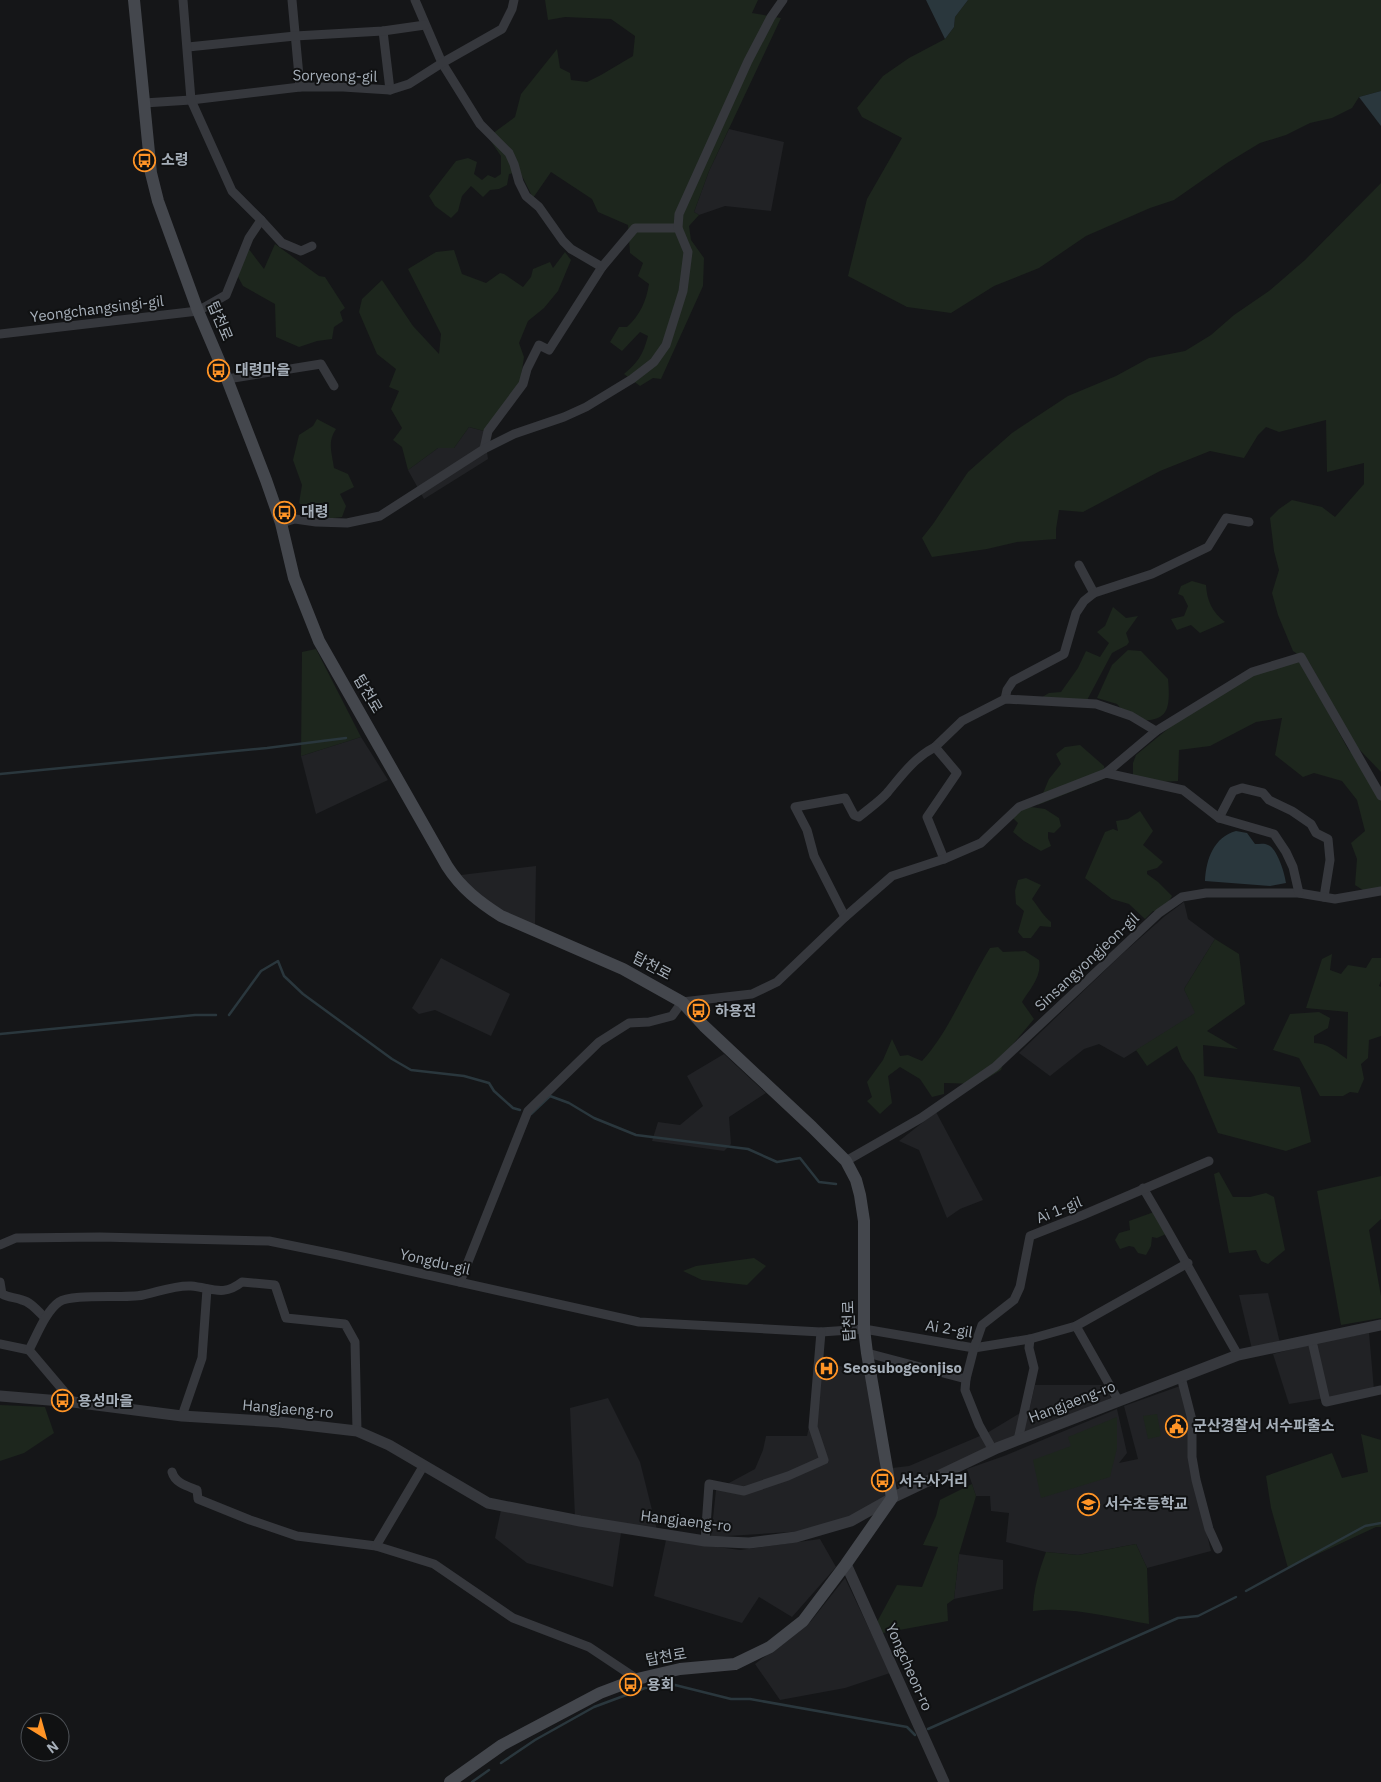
<svg xmlns="http://www.w3.org/2000/svg" width="1381" height="1782" font-family="'IBM Plex Sans','Noto Sans KR',sans-serif">
<style>
.built{fill:#212225}
.green{fill:#1d261d}
.water{fill:#2a373d}
.lines{fill:none;stroke-linecap:round;stroke-linejoin:round}
.stream{stroke:#2a373d;stroke-width:2.5}
.minor{stroke:#36383d;stroke-width:9}
.tertiary{stroke:#36383d;stroke-width:11}
.secondary{stroke:#44474d;stroke-width:12}
.labels{text-anchor:middle;stroke-width:4;stroke-linejoin:round;paint-order:stroke}
.street-label{font-size:15px;fill:#a6afb9;stroke:#101112}
.poi-label{font-size:15px;font-weight:bold;fill:#a6afb9;stroke:#101112;text-anchor:start}
</style>
<rect width="100%" height="100%" fill="#151618"/>
<g class="built">
<path d="M729,129L784,142L771,211L725,206L699,215L694,212L709,171Z"/>
<path d="M469,427L484,431L488,459L424,499L408,470L438,448H454Z"/>
<path d="M361,737L388,780L316,814L301,756Z"/>
<path d="M536,866L535,926L510,916L474,891L461,875Z"/>
<path d="M1184,902L1188,919L1215,939L1184,989L1196,1013L1124,1058L1099,1044L1084,1049L1050,1076L1019,1053L1121,955L1165,916Z"/>
<path d="M441,958L510,994L491,1036L435,1010L419,1014L412,1008Z"/>
<path d="M724,1054L766,1093L729,1117L731,1144L724,1151L652,1141L658,1122L680,1125L703,1106L687,1076Z"/>
<path d="M936,1112L983,1200L960,1209L947,1218L919,1150L899,1141Z"/>
<path d="M1268,1293L1280,1343L1252,1349L1239,1295Z"/>
<path d="M1369,1333L1374,1390L1289,1404L1273,1354L1316,1343Z"/>
<path d="M822,1364L865,1369L888,1496L859,1514L806,1531L711,1537L716,1490L755,1469L763,1450L766,1436H807Z"/>
<path d="M1035,1385H1105L1111,1398L964,1461L900,1492L892,1468L909,1466L987,1433L1030,1407Z"/>
<path d="M1180,1386L1189,1422V1460L1211,1551L1147,1568L1136,1544L1078,1555L1046,1552L1006,1542L1009,1513L991,1511L990,1496H976L967,1469L1004,1456L1117,1409L1127,1453L1119,1463L1138,1459L1124,1406Z"/>
<path d="M608,1398L640,1462L657,1530L575,1517L570,1408Z"/>
<path d="M501,1510L621,1533L613,1587L527,1563L495,1538Z"/>
<path d="M820,1539L836,1567L792,1617L759,1597L742,1623L654,1596L666,1540L740,1550Z"/>
<path d="M959,1554L1003,1560V1589L954,1599Z"/>
<path d="M845,1578L890,1673L845,1688L780,1700L755,1664L811,1621Z"/>
</g>
<g class="green">
<path d="M545,0H758L752,13L781,18L709,171L694,212L699,215L689,226L691,240L704,258L703,286L661,379L653,378L640,386L624,374C638,362 643,355 648,336L640,332L622,351L610,342L619,327H627C640,315 646,302 649,284L638,276L643,263L630,253L628,225L598,212L592,199L551,172L533,198L520,172L509,174L507,185L499,189L490,190L483,197L471,186L462,196L458,211L451,218L435,206L429,196L456,161L468,158L477,162L474,174L482,180L488,175L495,178L501,174V156L488,137L515,117L521,94L557,49L560,68L570,73L571,80L587,82L601,75L633,56L635,36L611,19L565,17L548,20Z"/>
<path d="M968,0H1381V91L1359,97L1352,108L1332,118L1310,123L1286,135L1260,143L1227,163L1174,200L1150,208L1086,236L1039,268L994,286L951,313L907,307L848,276L867,199L902,138L862,117L857,108L883,76L909,58L945,39L954,27L955,17Z"/>
<path d="M1381,183V772L1355,745L1309,662L1293,651L1278,615L1272,593L1279,570L1274,551L1270,518L1279,509L1292,500L1322,507L1335,517L1364,484V463L1327,472L1326,420L1279,432L1266,427L1258,435L1244,458L1210,451L1160,471L1083,512L1059,510L1056,529V539L1017,542L987,549L932,557L922,538L933,524L968,472L1012,433L1068,396L1116,376L1149,358L1185,351L1211,335L1234,315L1269,291L1305,260Z"/>
<path d="M275,244L319,276L325,277L345,308L340,312L343,321L334,327L332,339L317,341L299,347L276,337L275,304L243,286L237,275L248,248L264,269Z"/>
<path d="M454,250L462,274L486,283L500,273L504,274L523,287L531,277L533,269L550,262L553,268L565,252L571,260L558,291L544,308L528,321L519,343L524,357L520,384L484,431L469,427L454,448H438L408,470L402,447L393,440L402,428L391,409L399,391L389,387L396,369L377,354L359,312L362,299L382,280L413,326L439,354L441,334L408,269L436,252Z"/>
<path d="M317,419L336,429C327,442 332,453 334,468L348,474L354,487L340,494L346,506L342,517L325,519L299,503L302,485L293,460L299,435L313,426Z"/>
<path d="M1192,581L1206,585C1207,601 1212,612 1225,622L1200,633L1191,625L1177,630L1171,619L1184,616L1188,606L1183,596L1178,594L1181,586Z"/>
<path d="M1113,607L1126,618L1138,616L1126,633L1129,642L1127,645L1112,653L1086,702L1039,699L1049,693L1061,692L1078,668L1086,651L1100,657L1109,643L1097,632L1105,626Z"/>
<path d="M316,649L361,737L301,756L302,652Z"/>
<path d="M1128,650L1141,651L1168,679C1171,713 1167,723 1131,720L1117,704L1097,698L1112,665Z"/>
<path d="M1300,661L1348,749L1376,780L1381,797V888L1366,892L1355,885L1357,859L1351,843L1365,831L1357,800L1342,781L1314,773L1303,777L1275,755L1282,718L1256,722L1210,746L1179,750L1178,781L1159,782L1133,775V763L1136,755L1175,723L1249,676Z"/>
<path d="M1080,745L1104,766L1106,778L1038,805L1049,779L1061,764L1056,754L1065,747Z"/>
<path d="M1031,807L1045,809L1059,818L1061,826L1054,833L1048,832V838L1051,846L1041,851L1024,841L1013,832L1018,823L1013,818L1019,810Z"/>
<path d="M1140,811L1153,831L1143,845L1163,862L1157,868L1147,871V874L1158,882L1172,896L1168,903L1156,912L1153,911L1145,919L1129,904L1112,899L1085,878L1105,832L1113,829L1118,831L1116,821L1128,819Z"/>
<path d="M1026,878L1041,885L1032,899C1038,906 1043,916 1051,922V927L1040,926L1031,938H1023L1018,932L1024,911L1016,904L1015,891L1018,880Z"/>
<path d="M1215,939L1239,954L1245,1004L1207,1031L1238,1049L1203,1045L1204,1076L1300,1087L1311,1142L1286,1151L1218,1133L1194,1076L1182,1059L1177,1046L1147,1066L1136,1050L1195,1013L1184,989Z"/>
<path d="M998,947L1003,952L1025,951L1039,960C1042,977 1030,989 1022,1002L1034,1019L1008,1050L1001,1070L978,1084L944,1083V1094L932,1097L920,1079L900,1067L888,1076L892,1103L880,1114L867,1101L872,1097L867,1082L883,1060L892,1039L900,1056L908,1055L922,1061C949,1032 968,983 990,948Z"/>
<path d="M1332,954L1330,970L1341,974L1348,965L1366,968L1372,958H1381V981L1379,986L1381,987V1036L1369,1040L1368,1058L1361,1064L1364,1079L1358,1093L1350,1092L1343,1096H1320L1299,1058L1273,1050L1290,1014L1319,1012L1330,1018L1328,1028L1314,1036V1043C1328,1043 1336,1052 1347,1059L1348,1012L1306,1008L1322,959Z"/>
<path d="M1219,1172L1233,1197H1250L1266,1193L1274,1197L1285,1250L1268,1264L1261,1261L1256,1250L1229,1253L1214,1174Z"/>
<path d="M1381,1176V1219L1369,1230L1381,1296V1318L1341,1325L1317,1191Z"/>
<path d="M1154,1212L1166,1234L1157,1238L1152,1237L1151,1246L1146,1255L1138,1253L1134,1247L1129,1246L1120,1249L1115,1240L1119,1233L1130,1230L1129,1221Z"/>
<path d="M754,1258L766,1266L747,1285L702,1280L683,1271L696,1266Z"/>
<path d="M0,1405L45,1407L54,1433L24,1453L0,1461Z"/>
<path d="M1157,1414L1161,1436L1148,1439L1143,1416Z"/>
<path d="M1117,1417V1448L1110,1477L1041,1498L1033,1460L1071,1446L1068,1437Z"/>
<path d="M1361,1434L1381,1440V1527H1376L1288,1568L1271,1508L1266,1476L1332,1453L1342,1478L1368,1472Z"/>
<path d="M972,1484L976,1496L959,1554L954,1599L947,1604L948,1621L883,1633L877,1622L897,1585L922,1587L938,1547L923,1545L936,1516L940,1500Z"/>
<path d="M1136,1544L1147,1568L1149,1624C1112,1618 1071,1606 1033,1611C1033,1590 1039,1571 1046,1552L1078,1555Z"/>
</g>
<g class="water">
<path d="M926,0H968L955,17L954,27L945,39Z"/>
<path d="M1381,91V126L1359,97Z"/>
<path d="M1236,831L1247,833L1255,844C1259,844 1265,843 1268,845C1277,848 1285,874 1286,883L1270,886L1205,881C1206,859 1214,837 1236,831Z"/>
</g>
<g class="lines">
<g class="stream">
<path d="M0,774L267,748L346,738"/>
<path d="M229,1015L261,971L278,961L284,976L303,994L392,1059L411,1070L464,1076L489,1083L494,1091L513,1108L520,1110"/>
<path d="M0,1034L195,1015H216"/>
<path d="M531,1114L550,1096L569,1103L594,1118L636,1135L748,1149L777,1162L800,1158L819,1182L836,1184"/>
<path d="M1246,1591L1365,1526L1381,1523"/>
<path d="M928,1729L1178,1618L1198,1616L1236,1597"/>
<path d="M501,1763L535,1740L594,1707L645,1688L675,1685L731,1699H750L907,1727L915,1735"/>
<path d="M472,1782L489,1770"/>
</g>
<g class="minor">
<path d="M292,0L300,87"/>
<path d="M415,0L442,63L480,124L509,153L514,164L519,182L526,196L539,207L563,241L571,249L602,267L549,350L539,345L527,369L523,384L488,431L484,449"/>
<path d="M383,31L390,90"/>
<path d="M188,47L295,36L383,31L425,25"/>
<path d="M144,103L191,100L300,87H343L390,90L409,84L442,63L502,29L512,9L514,0"/>
<path d="M261,220L282,243L301,251L312,246"/>
<path d="M602,267L635,228H678"/>
<path d="M0,334L198,311L226,295L249,238L261,220L232,191L191,100L183,0"/>
<path d="M227,379L321,364L334,386"/>
<path d="M281,523L295,519L316,522L347,523L380,516L484,449L514,434L564,417L586,407L632,379L654,362L666,345L683,291L688,252L678,228L679,214L748,61L771,17L783,0"/>
<path d="M1079,565L1094,593"/>
<path d="M1005,699L1007,690L1013,681L1064,654L1076,613L1084,601L1094,593L1152,574L1208,547L1226,518L1249,522"/>
<path d="M1106,773L1156,731L1252,672L1301,657L1381,796"/>
<path d="M1219,818L1233,791L1242,788L1263,793L1269,800L1292,811L1311,824L1316,833L1328,839L1330,860L1324,897"/>
<path d="M944,859L927,817L957,773L935,747L962,721L1005,699L1096,704L1131,716L1156,731"/>
<path d="M845,917L814,856L807,830L795,807L845,798L854,815L859,817C868,809 879,802 887,793C902,775 914,758 935,747"/>
<path d="M846,1161L921,1118L995,1067L1159,913L1182,897L1206,893H1299L1335,899L1381,891"/>
<path d="M1143,1188C1176,1243 1206,1300 1238,1355"/>
<path d="M0,1245L16,1238L100,1237L269,1241L338,1255L639,1322L821,1332L864,1329L974,1348L1030,1339L1076,1326L1118,1400"/>
<path d="M0,1282L2,1294C9,1298 15,1297 22,1300C31,1302 39,1312 45,1318"/>
<path d="M460,1282L528,1111L599,1042L629,1023L649,1022L672,1016L682,1002L752,994L777,982L845,917L892,876L944,859L981,843L1019,807L1106,773L1183,790L1219,818L1274,834L1286,852L1293,867L1299,893"/>
<path d="M1076,1326L1188,1263"/>
<path d="M1312,1341L1326,1402L1381,1390"/>
<path d="M0,1344L29,1350"/>
<path d="M867,1353L966,1379"/>
<path d="M1181,1377L1192,1420V1457L1196,1480L1209,1529L1218,1549"/>
<path d="M73,1402L29,1350C37,1335 46,1311 59,1302C72,1293 125,1299 143,1295C158,1292 175,1285 191,1286C212,1288 223,1297 242,1282L275,1285L286,1318L345,1324L355,1342L357,1431"/>
<path d="M182,1416L202,1358L207,1289"/>
<path d="M1018,1440L1034,1368L1029,1348L1030,1339"/>
<path d="M993,1450L979,1425L965,1390L966,1379L974,1348L982,1325L1014,1300L1020,1287L1030,1236L1083,1215L1209,1161"/>
<path d="M172,1472C175,1483 187,1486 197,1490L198,1499L250,1520L297,1536L376,1546L434,1564L513,1618L589,1647L637,1679"/>
<path d="M705,1541L709,1484L744,1491L788,1476L824,1460L813,1427L821,1332"/>
<path d="M376,1546L424,1465"/>
</g>
<g class="tertiary">
<path d="M0,1396L73,1402L182,1416L279,1422L357,1431L389,1445L488,1503L580,1521L705,1541L749,1543L796,1537L851,1521L892,1498L997,1448L1238,1355L1381,1325"/>
<path d="M846,1564L944,1782"/>
</g>
<path class="secondary" d="M134,0L151,173L158,201L198,311L227,379L266,480L281,523L294,578L319,641L447,866C461,888 479,902 501,916L623,969L682,1002L704,1026L812,1127L846,1161L856,1180L860,1195L864,1221V1329L867,1353L892,1498L846,1564L803,1621L770,1647L735,1664L680,1669L637,1679L600,1693L502,1745L450,1782"/>
</g>
<defs>
<symbol id="bus-ring" viewBox="-11 -11 22 22"><circle r="9.5" fill="#101112" stroke="#ff9426" stroke-width="1.5"/><path d="M-5-6H5V4H4V6H2V4H-2V6H-4V4H-5ZM-3.5-4V0h7V-4ZM-3.5 1.2v1.5H-2V1.2ZM2 1.2v1.5H3.5V1.2Z" fill="#ff9426"/></symbol>
<symbol id="hospital-ring" viewBox="-11 -11 22 22"><circle r="9.5" fill="#101112" stroke="#ff9426" stroke-width="1.5"/><path d="M-5-5h3v3.5h4V-5h3V5h-3V1.5h-4V5h-3Z" fill="#ff9426"/></symbol>
<symbol id="civic-ring" viewBox="-11 -11 22 22"><circle r="9.5" fill="#101112" stroke="#ff9426" stroke-width="1.5"/><path d="M-.6-6.5H3V-4.5H.6V-3L4-1V1h2V6H-6V1h2V-1L-.6-3ZM-1.2 2.5V6h2.4V2.5Z" fill="#ff9426"/></symbol>
<symbol id="school-ring" viewBox="-11 -11 22 22"><circle r="9.5" fill="#101112" stroke="#ff9426" stroke-width="1.5"/><path d="M0-5L7-2L0 1L-7-2ZM-4 1L0 2.5L4 1V4Q0 6-4 4Z" fill="#ff9426"/></symbol>
</defs>
<g fill-rule="evenodd">
<use href="#bus-ring" x="132" y="148" width="25" height="25"/>
<use href="#bus-ring" x="206" y="358" width="25" height="25"/>
<use href="#bus-ring" x="272" y="500" width="25" height="25"/>
<use href="#bus-ring" x="686" y="998" width="25" height="25"/>
<use href="#hospital-ring" x="814" y="1356" width="25" height="25"/>
<use href="#bus-ring" x="50" y="1388" width="25" height="25"/>
<use href="#civic-ring" x="1164" y="1414" width="25" height="25"/>
<use href="#bus-ring" x="870" y="1468" width="25" height="25"/>
<use href="#school-ring" x="1076" y="1492" width="25" height="25"/>
<use href="#bus-ring" x="618" y="1672" width="25" height="25"/>
</g>
<g class="labels">
<g class="street-label">
<text transform="translate(335 76) rotate(1)" y="5">Soryeong-gil</text>
<text transform="translate(97 309) rotate(-7)" y="5">Yeongchangsingi-gil</text>
<text transform="translate(220 321) rotate(67)" y="5">탑천로</text>
<text transform="translate(368 694) rotate(60)" y="5">탑천로</text>
<text transform="translate(1087 962) rotate(-43)" y="5">Sinsangyongjeon-gil</text>
<text transform="translate(652 966) rotate(28)" y="5">탑천로</text>
<text transform="translate(1059 1210) rotate(-22)" y="5">Ai 1-gil</text>
<text transform="translate(435 1262) rotate(13)" y="5">Yongdu-gil</text>
<text transform="translate(849 1321) rotate(-92)" y="5">탑천로</text>
<text transform="translate(949 1329) rotate(9)" y="5">Ai 2-gil</text>
<text transform="translate(1072 1402) rotate(-21)" y="5">Hangjaeng-ro</text>
<text transform="translate(288 1409) rotate(5)" y="5">Hangjaeng-ro</text>
<text transform="translate(686 1521) rotate(7)" y="5">Hangjaeng-ro</text>
<text transform="translate(666 1657) rotate(-10)" y="5">탑천로</text>
<text transform="translate(909 1667) rotate(66)" y="5">Yongcheon-ro</text>
</g>
<g class="poi-label">
<text x="161" y="165">소령</text>
<text x="235" y="375">대령마을</text>
<text x="301" y="517">대령</text>
<text x="715" y="1016">하용전</text>
<text x="843" y="1373">Seosubogeonjiso</text>
<text x="78" y="1406">용성마을</text>
<text x="1193" y="1431">군산경찰서 서수파출소</text>
<text x="899" y="1486">서수사거리</text>
<text x="1105" y="1509">서수초등학교</text>
<text x="647" y="1690">용회</text>
</g>
</g>
<g transform="translate(45 1737) rotate(143)"><circle r="24" fill="#101112" stroke="#4c5055"/>
<path d="M0-4L9 19L0 12L-9 19Z" fill="#ff9426"/>
<text y="-8" font-size="14" font-weight="bold" text-anchor="middle" fill="#a6afb9">N</text>
</g>
</svg>
